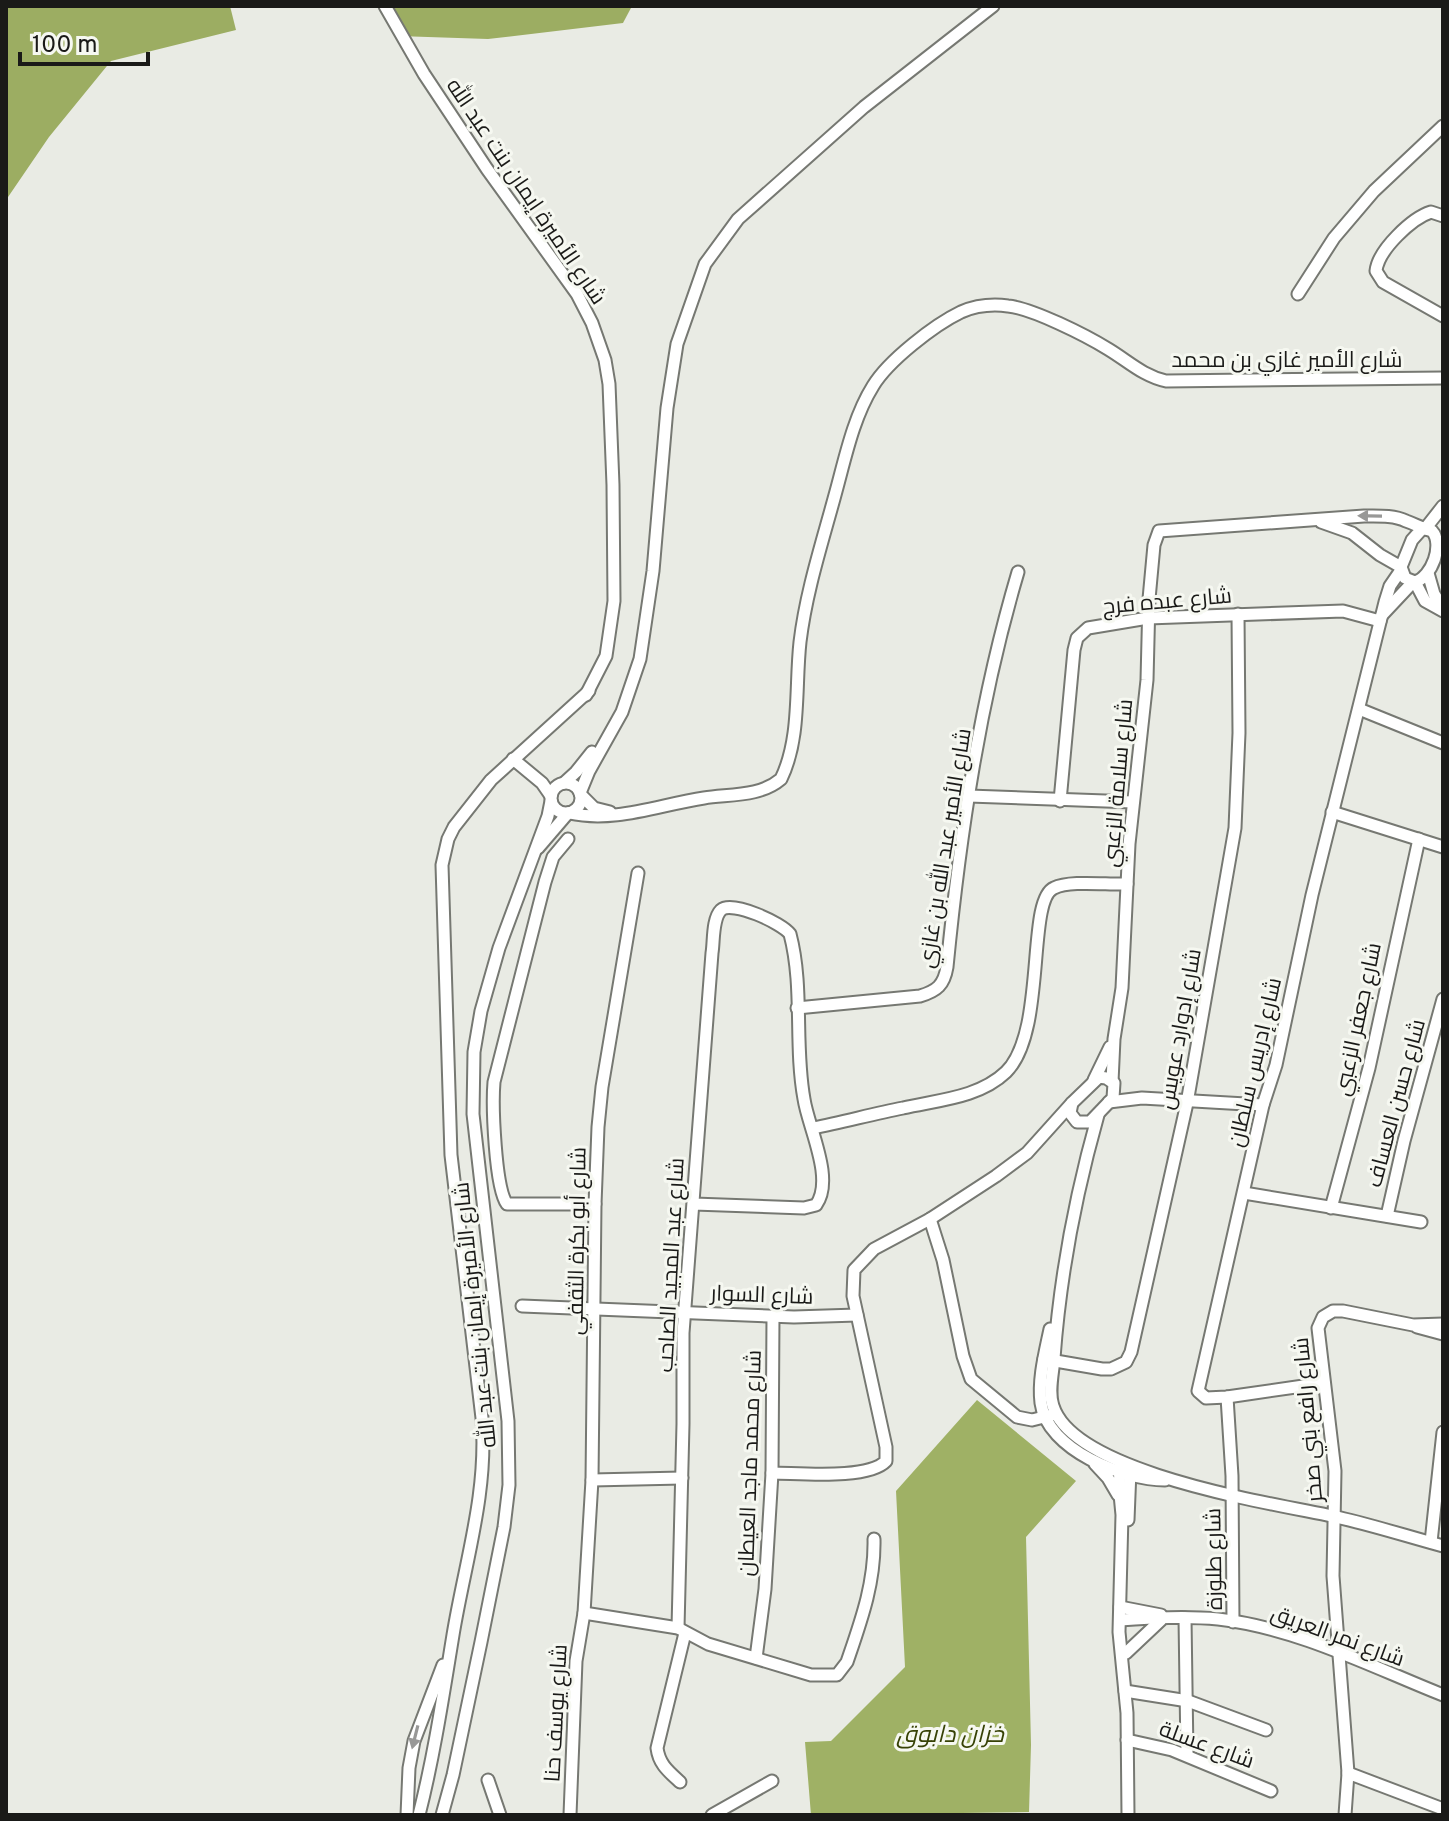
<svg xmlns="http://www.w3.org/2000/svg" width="1449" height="1821" font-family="Overpass,Cairo,sans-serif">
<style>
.forest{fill:#9cad62}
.water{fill:#9fb165}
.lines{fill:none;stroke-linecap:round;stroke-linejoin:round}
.minor-casing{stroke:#767872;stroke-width:15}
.minor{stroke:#fff;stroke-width:11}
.oneway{fill:#989897}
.labels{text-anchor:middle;stroke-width:6;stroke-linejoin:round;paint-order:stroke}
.street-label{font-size:22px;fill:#1a1a18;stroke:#f6f8f1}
.water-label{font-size:24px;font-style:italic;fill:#374206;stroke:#f6f8f1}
</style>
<rect width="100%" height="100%" fill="#e9ebe4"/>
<g class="forest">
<path d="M6,6H230L236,30L111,61L49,137L6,200Z"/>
<path d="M385,6H632L623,23L488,39L398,36Z"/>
</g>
<path class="water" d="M977,1400L1076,1481L1026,1537L1031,1745L1029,1812L811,1815L805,1742L831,1741L905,1667L896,1491Z"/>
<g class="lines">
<defs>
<g id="minor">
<path d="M385,6L424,74L487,169L577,294L592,323L605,360L609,384L613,485L614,601L606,656L586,695"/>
<path d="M1443,216L1431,212C1412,218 1378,250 1376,271L1383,282L1443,316"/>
<path d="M1298,294L1334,238L1374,191L1443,126"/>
<path d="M1321,522L1352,533L1380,555L1401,567"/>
<path d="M1425,529L1443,506"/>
<path d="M1428,573L1434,594L1443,608"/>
<path d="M1415,582L1425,601L1443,611"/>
<path d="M1382,615L1413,582"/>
<path d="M1359,709L1443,743"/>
<path d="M513,759L542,783L551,796"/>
<circle cx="566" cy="798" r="15"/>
<path d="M564,783L576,772L592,752"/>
<path d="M580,793L589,771L622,712L640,659L653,571L667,408L677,344L705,264L738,219L864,107L993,6"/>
<path d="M581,795L594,808L610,812"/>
<path d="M969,796L1133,802"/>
<path d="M1060,801L1074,650L1077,638L1088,628L1148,618L1343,611L1380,621"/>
<path d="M1332,812L1443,847"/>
<path d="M569,813C615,823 658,805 704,798C729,794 760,797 781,779C801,738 795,687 800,642C806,592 822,543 835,495C845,459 853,418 873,386C888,361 934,325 961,312C975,306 993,304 1008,306C1032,308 1087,336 1108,349C1128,361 1143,376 1166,381L1443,378"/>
<path d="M568,839L553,857L545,882L494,1082C492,1105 495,1188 507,1204H595"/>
<path d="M538,848L568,813"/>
<path d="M797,1008L920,996C937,991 944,985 947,967C960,834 980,700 1018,572"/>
<path d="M1099,1077L1106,1078L1114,1083L1113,1098L1090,1122H1077L1070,1113L1072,1103Z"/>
<path d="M1094,1080L1110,1047"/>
<path d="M1112,1082L1114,1039L1122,988L1129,844L1147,680L1149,599L1154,545L1159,531L1364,516C1378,516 1394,515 1406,521C1417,525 1421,528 1432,531C1444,544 1432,577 1415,582L1405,578L1401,567L1412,540L1421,530"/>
<path d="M1109,1102L1142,1098L1263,1105"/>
<path d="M1098,1115C1076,1193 1060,1277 1054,1358C1053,1373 1048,1392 1053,1406C1074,1473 1270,1503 1332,1516C1369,1524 1406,1536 1443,1546"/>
<path d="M813,1128C843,1122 873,1114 903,1108C937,1100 979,1098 1006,1072C1047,1032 1026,900 1054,888C1070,880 1108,885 1127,884"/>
<path d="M1244,1193L1421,1222"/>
<path d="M1331,1208L1369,1068L1419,839"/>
<path d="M1387,1216L1404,1141L1443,999"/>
<path d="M930,1219L943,1260L963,1356L971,1379L1017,1417L1032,1420L1052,1415"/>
<path d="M522,1306L794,1317L857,1315"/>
<path d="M1417,1327L1443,1334"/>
<path d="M1050,1329C1045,1353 1038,1379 1041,1403C1047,1450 1124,1480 1165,1480"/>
<path d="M1044,1359L1102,1369H1111L1126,1362L1131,1352L1187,1103L1235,828L1239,733L1238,614"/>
<path d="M1324,1383L1227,1397L1206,1398L1198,1391L1263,1105L1276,1065L1312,895L1385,602L1390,586L1401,570"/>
<path d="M1227,1397L1232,1476L1233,1622"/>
<path d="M1121,1462L1119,1484L1122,1515L1119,1632L1127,1713L1128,1815"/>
<path d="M1095,1464L1108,1478L1118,1495"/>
<path d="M772,1473C799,1473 868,1480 886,1461V1447L853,1296L854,1270L874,1249L930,1219L996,1176L1027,1153L1072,1103"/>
<path d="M592,1480L682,1478"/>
<path d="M1128,1520L1130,1470"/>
<path d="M1431,1542L1443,1432"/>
<path d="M1120,1607L1161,1615"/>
<path d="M584,1613L678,1628L708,1644L811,1675H837L847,1662C861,1621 875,1583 874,1539"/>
<path d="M1185,1618L1187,1755"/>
<path d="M1120,1620C1152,1618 1186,1616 1218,1619C1297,1628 1370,1666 1443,1695"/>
<path d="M678,1628L683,1424V1333L712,953C714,942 712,919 721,910C732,900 782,923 790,934C804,987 794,1045 804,1099C808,1127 835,1179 816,1205L804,1208L694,1204"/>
<path d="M1126,1653L1161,1620"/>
<path d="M756,1658L765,1589L772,1473L773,1316"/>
<path d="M1125,1691L1188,1701L1266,1730"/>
<path d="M1127,1740L1172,1750L1271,1791"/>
<path d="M1348,1773L1443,1809"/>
<path d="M488,1780L500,1815"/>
<path d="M680,1782C668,1771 659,1764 657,1748L685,1633"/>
<path d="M407,1815L409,1768L414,1741L443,1665"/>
<path d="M419,1815C434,1756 443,1696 453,1635C465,1562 488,1493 482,1418L451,1155L442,865L448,839L454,827L491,780L589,691"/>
<path d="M442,1815L453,1775L481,1642L504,1527L509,1485L508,1421L473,1114L474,1052L481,1011L499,948L548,816L551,801"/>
<path d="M570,1815L576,1661L584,1613L592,1480L595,1204L598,1127L602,1087L638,873"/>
<path d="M712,1815L772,1781"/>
<path d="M1345,1815L1348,1773L1333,1576L1335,1471L1318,1328L1323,1317L1333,1311H1343L1413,1325L1443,1324"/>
</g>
</defs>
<use href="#minor" class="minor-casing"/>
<use href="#minor" class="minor"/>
</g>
<defs><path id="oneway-solid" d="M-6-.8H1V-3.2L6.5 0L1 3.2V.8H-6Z" transform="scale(2)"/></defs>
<g class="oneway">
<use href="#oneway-solid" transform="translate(1370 516) rotate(-179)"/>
<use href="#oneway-solid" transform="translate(415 1737) rotate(104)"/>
</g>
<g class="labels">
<g class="street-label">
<text transform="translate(527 191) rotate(56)" y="8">شارع الأميرة إيمان بنت عبد الله</text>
<text x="1287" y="367">شارع الأمير غازي بن محمد</text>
<text transform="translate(1167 600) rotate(-5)" y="8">شارع عبده فرج</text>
<text transform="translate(1117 783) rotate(-85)" y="8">شارع سلامة الزعبي</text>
<text transform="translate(944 848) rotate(-81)" y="8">شارع الأمير عبد الله بن غازي</text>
<text transform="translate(1357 1019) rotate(-78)" y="8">شارع جعفر الزعبي</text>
<text transform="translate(1179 1029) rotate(-80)" y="8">شارع إدوارد عويس</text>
<text transform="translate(1254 1062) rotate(-77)" y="8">شارع إدريس سلطان</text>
<text transform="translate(1395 1103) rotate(-75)" y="8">شارع حسن العساف</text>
<text transform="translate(576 1241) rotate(-89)" y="8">شارع أبو بكرة الثقفي</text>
<text transform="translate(670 1265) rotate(-87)" y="8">شارع عبد المجيد الصاحب</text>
<text transform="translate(762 1294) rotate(2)" y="8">شارع السوار</text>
<text transform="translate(474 1315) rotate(-96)" y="8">شارع الأميرة إيمان بنت عبد الله</text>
<text transform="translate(1307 1420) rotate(-95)" y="8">شارع رافع بني صخر</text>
<text transform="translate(749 1463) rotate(-88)" y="8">شارع محمد ماجد العيطان</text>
<text transform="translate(1213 1559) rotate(-91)" y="8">شارع طلوزة</text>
<text transform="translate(1338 1635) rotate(20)" y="8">شارع نمر العريق</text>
<text transform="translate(555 1713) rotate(-87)" y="8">شارع يوسف حنا</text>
<text transform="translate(1207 1744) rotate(20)" y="8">شارع عسلة</text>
</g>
<g class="water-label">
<text x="950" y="1742">خزان دابوق</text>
</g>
</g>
<rect width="1449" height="1821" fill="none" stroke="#1a1a18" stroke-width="16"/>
<path d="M20 52v12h128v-12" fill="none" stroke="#1a1a18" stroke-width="4"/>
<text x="32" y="52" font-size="24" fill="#1a1a18" stroke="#f6f8f1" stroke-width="6" paint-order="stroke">100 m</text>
</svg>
